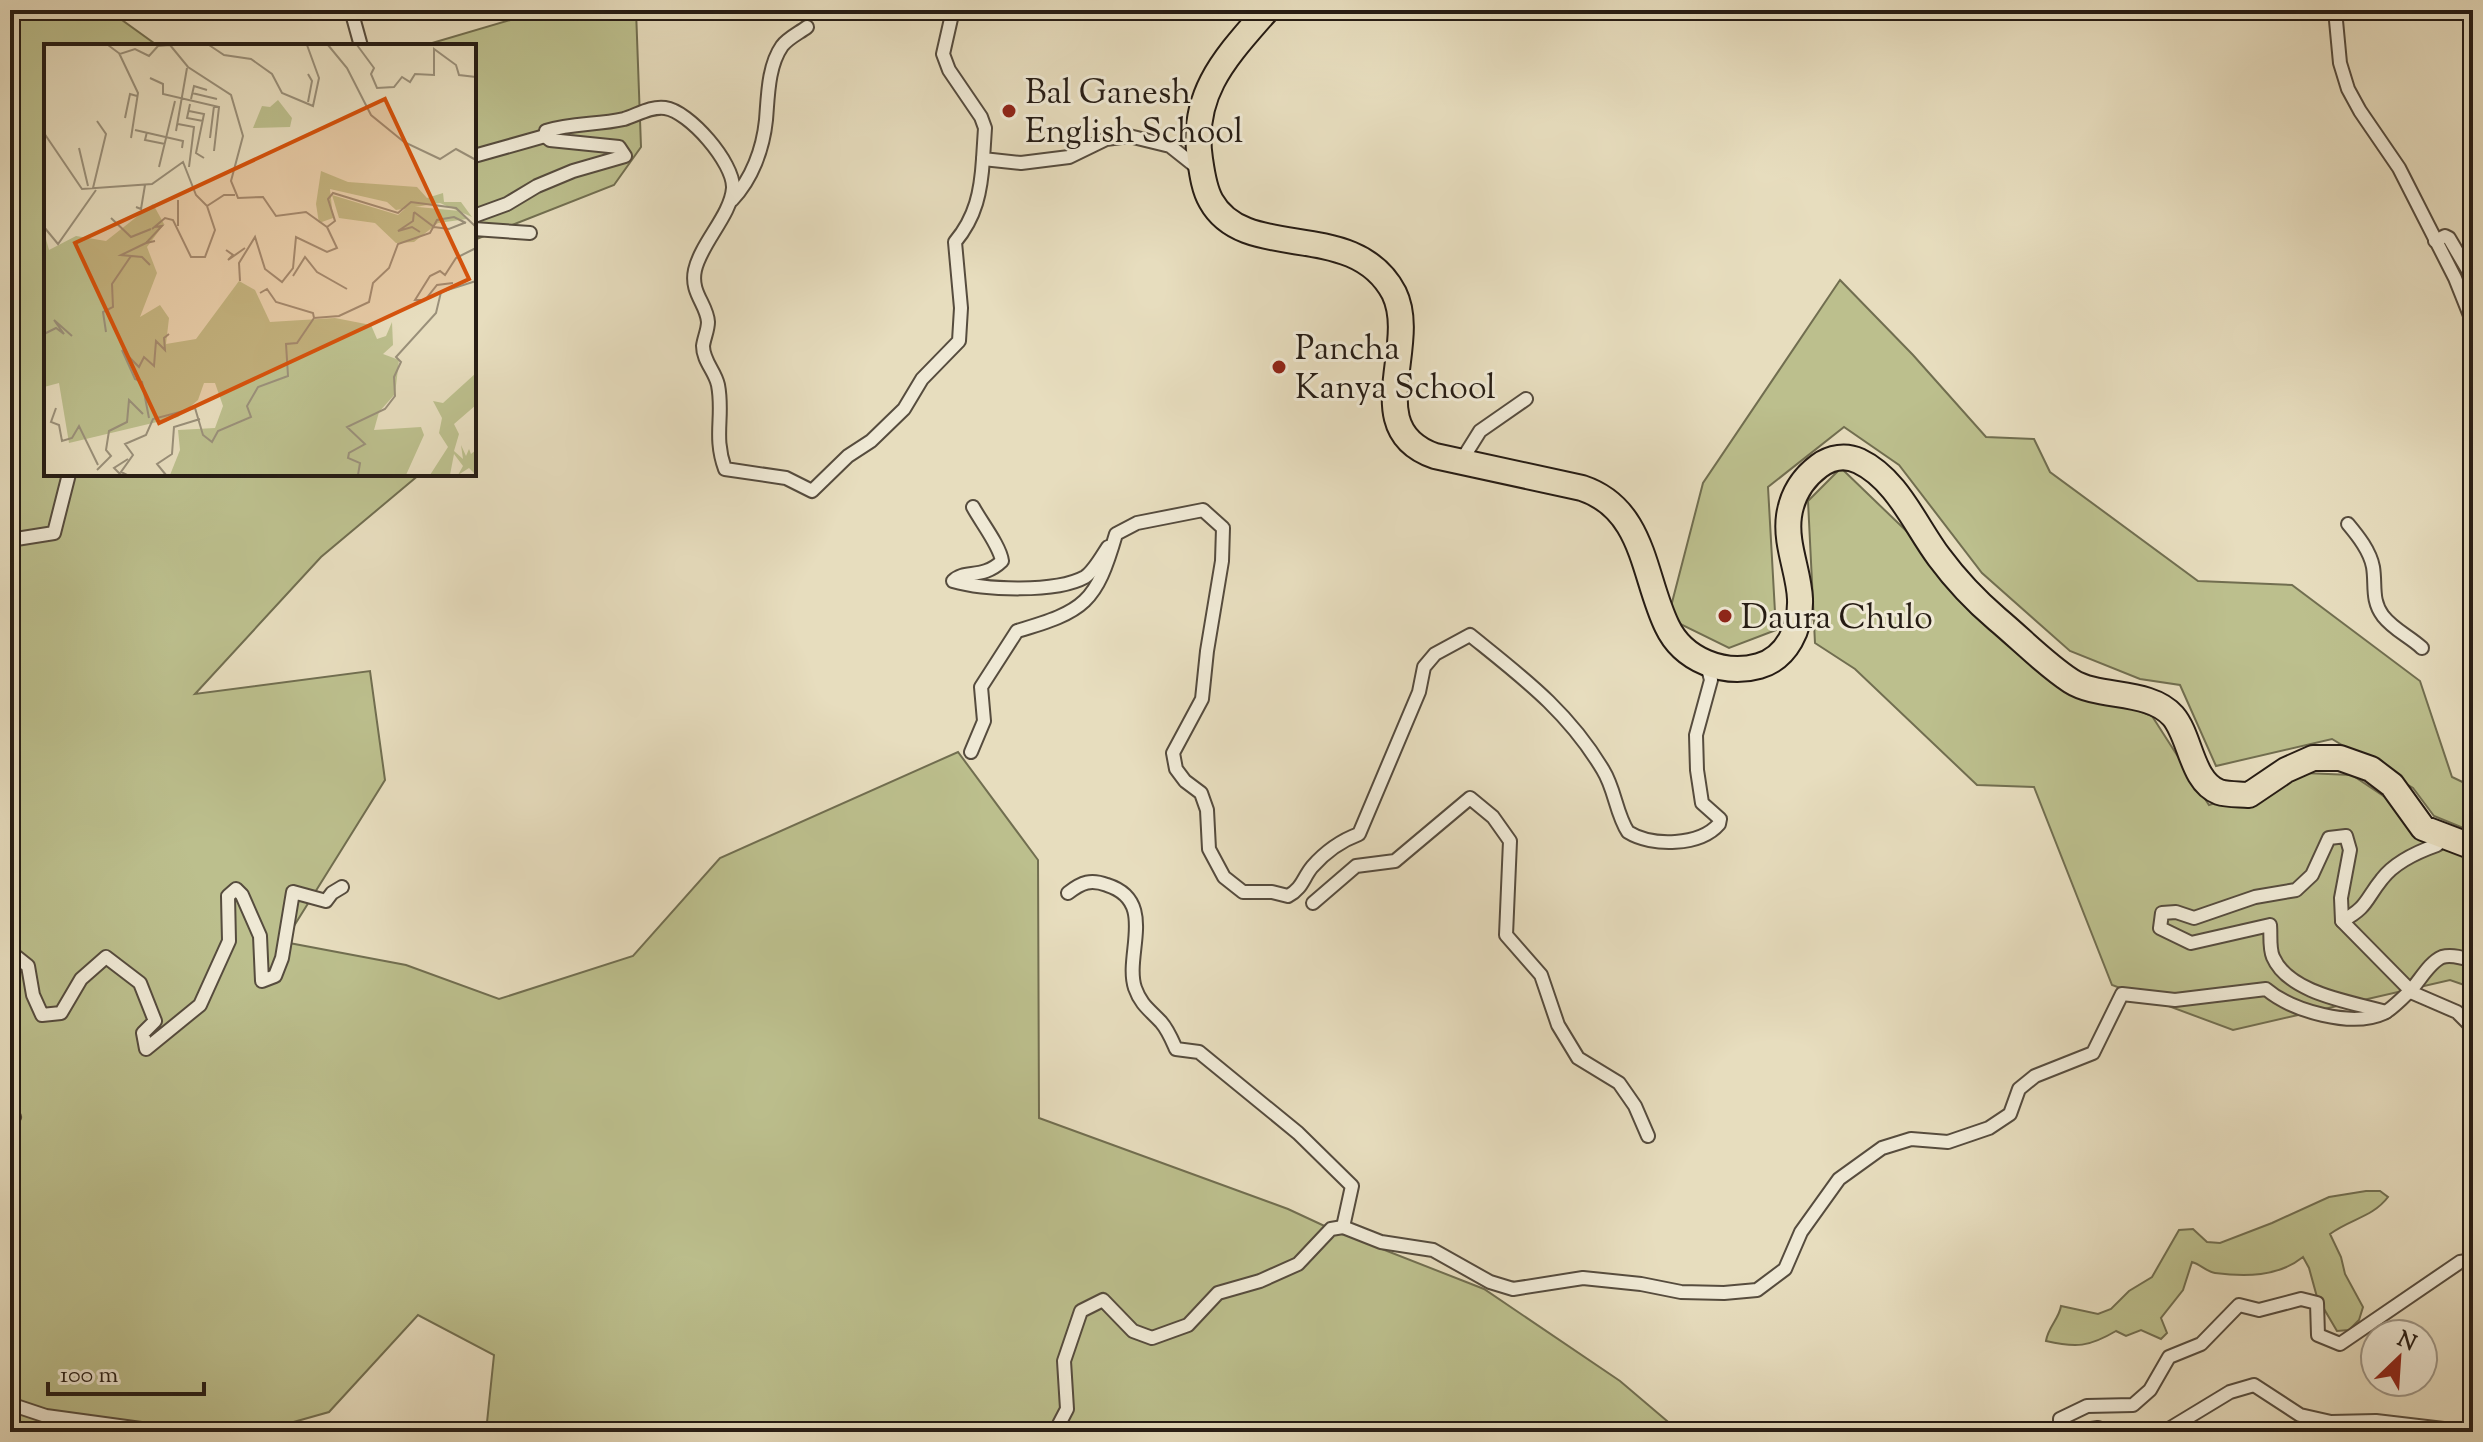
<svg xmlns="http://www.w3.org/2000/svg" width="2483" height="1442" font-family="'Sorts Mill Goudy',serif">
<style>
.green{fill:#bcbf8d;stroke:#716e50;stroke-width:2}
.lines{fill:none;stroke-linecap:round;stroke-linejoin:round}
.street-casing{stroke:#564c3e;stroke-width:16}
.highway-casing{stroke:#261c14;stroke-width:28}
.street{stroke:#efe9d5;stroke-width:12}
.highway{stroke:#e7ddbe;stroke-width:24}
.poi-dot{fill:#8f2418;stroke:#efe9d5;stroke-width:3}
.labels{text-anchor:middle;stroke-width:6;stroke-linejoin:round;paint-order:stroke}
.poi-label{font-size:34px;fill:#261c14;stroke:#efe9d5;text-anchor:start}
.inset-road{fill:none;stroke:#9a907a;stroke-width:2}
.view{fill:#d5530d;fill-opacity:0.15;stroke:#d5530d;stroke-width:4}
.inset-edge{fill:none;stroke:#261c14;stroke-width:4}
</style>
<rect width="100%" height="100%" fill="#e7ddbe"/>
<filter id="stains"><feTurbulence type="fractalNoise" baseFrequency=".0025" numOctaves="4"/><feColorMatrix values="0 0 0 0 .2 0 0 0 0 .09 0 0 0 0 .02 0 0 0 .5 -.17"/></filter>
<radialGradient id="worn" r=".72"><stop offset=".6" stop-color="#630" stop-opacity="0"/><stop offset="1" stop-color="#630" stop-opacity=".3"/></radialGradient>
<g class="green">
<path d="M10,10H108L158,46H46V474H420L321,557L195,694L370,671L385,780L284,942L406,965L499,999L633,956L720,858L958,752L1038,860L1039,1118L1288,1209L1331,1229L1484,1289L1620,1381L1680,1432H486L494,1355L418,1315L329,1412L258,1432H34L10,1425Z"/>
<path d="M544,10H636L641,147L614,185L474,240V46H422Z"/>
<path d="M1840,280L1913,355L1986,437L2034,439L2050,472L2198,581L2292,585L2420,681L2452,777L2473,787V832L2434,816L2413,788L2332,739L2216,766L2180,685L2140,679L2070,651L1982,573L1899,465L1844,427L1768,487L1776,630L1729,648L1668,618L1703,483Z"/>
<path d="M1841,468L2061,680L2152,716L2209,805L2304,773L2352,775L2473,856V988L2450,980L2233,1030L2112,985L2034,787L1977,785L1855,669L1815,643L1808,501Z"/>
<path d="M2366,1191H2380L2388,1197C2373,1217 2350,1219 2330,1234L2341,1257L2345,1274L2363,1307L2359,1320L2349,1330L2337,1331L2317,1297L2309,1268L2303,1257C2278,1277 2245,1277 2215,1273C2207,1272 2200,1264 2192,1262L2183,1290L2161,1318L2167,1333L2161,1339L2141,1330L2126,1336L2116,1331C2089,1347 2076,1348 2046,1341C2048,1327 2059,1319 2061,1306L2098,1314L2111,1309L2129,1291L2152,1277L2179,1230L2193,1229L2207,1242L2220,1243L2272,1223L2329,1197Z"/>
</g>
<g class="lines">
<defs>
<g id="street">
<path d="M351,10L361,46"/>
<path d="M953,10L943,54L949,70L981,117L985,128L983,159L1021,163L1069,157L1106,139L1129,136L1170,146L1199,169"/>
<path d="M2335,10L2340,63L2348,89L2360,111L2399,168L2455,278L2471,318L2473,334"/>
<path d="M474,156L545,136"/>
<path d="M732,200C752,179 763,149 766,120C768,96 768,66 782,46C788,38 799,33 807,27"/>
<path d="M474,216L507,204L537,186L573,171L625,156L619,147L550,140L545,136L546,131C572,123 598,125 624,119C637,115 651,106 665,108C689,111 734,163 733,188C731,215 701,243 695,270C690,293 707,304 708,322C708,330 704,338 703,346C703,361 715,371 718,385C724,416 713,436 725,469L786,478L812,491L848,456L871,441L904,409L922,379L959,341L961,308L955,242C976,217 981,191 983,159"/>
<path d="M474,229L530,233"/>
<path d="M2435,241L2445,236L2449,238L2473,279"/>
<path d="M1460,463L1480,431L1526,399"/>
<path d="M973,507C981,522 1000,546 1002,561C982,580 965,569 953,581C984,590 1056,593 1085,577C1094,571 1102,556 1108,547"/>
<path d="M2348,524C2358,536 2370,551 2373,567C2376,585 2371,600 2383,616C2394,630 2409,636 2422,648"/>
<path d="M10,540L54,533L69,474"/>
<path d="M971,752L984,721L981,687L1017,631C1085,611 1096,603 1116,534L1137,523L1203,510L1223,528L1222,561L1207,651L1202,699L1173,753L1176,769L1185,781L1201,793L1207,810L1209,849L1224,877L1243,892H1272L1288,896C1302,889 1303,878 1312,867C1326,851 1340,841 1359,834L1419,692L1424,667L1435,654L1470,635C1522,677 1568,711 1603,770C1615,789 1616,814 1628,832C1652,847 1700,846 1719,824L1720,819L1702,803L1697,770L1696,735L1711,680L1707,665"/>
<path d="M1068,893C1082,882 1091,879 1107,885C1158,901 1124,955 1135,988C1141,1005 1150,1010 1161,1022C1168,1030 1172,1040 1176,1049L1199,1052L1298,1133L1352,1186L1343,1227L1381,1242L1433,1250L1490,1282L1513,1289L1583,1278L1641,1284L1681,1292L1724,1293L1757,1290L1785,1269L1801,1232L1839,1179L1882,1148L1911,1139L1948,1142L1989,1128L2010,1114L2019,1089L2035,1076L2093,1053L2122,994L2175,1000L2266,989C2292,1011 2352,1028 2384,1013C2392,1009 2401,999 2408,993C2419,983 2428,963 2442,957C2452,954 2464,958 2473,961"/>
<path d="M1313,903L1356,866L1395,861L1470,798L1493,817L1510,841L1506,935L1541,975L1558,1025L1578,1058L1619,1083L1635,1106L1648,1136"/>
<path d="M2342,921C2368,907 2365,900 2382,879C2395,862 2417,852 2437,845L2440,836"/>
<path d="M10,934L13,954L28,966L33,995L42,1015L61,1013L81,979L106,957L140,983L155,1021L143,1033L146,1049L200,1005L229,941L228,896L236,889L242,895L260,936L262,981L275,976L282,958L293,892L326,901L332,893L342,887"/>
<path d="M2386,1012C2352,1002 2289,994 2273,957C2269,948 2271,934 2270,925L2191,943L2160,928L2162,913L2176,912L2194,918L2255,897L2296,890L2312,875L2329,838L2346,836L2350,850L2341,898L2342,921L2413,993L2457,1012L2473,1028"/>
<path d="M10,1112L14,1117L10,1123"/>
<path d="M10,1404L46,1416L163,1432"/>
<path d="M1055,1432L1067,1409L1064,1361L1081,1311L1103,1300L1133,1331L1152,1338L1188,1325L1218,1293L1260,1281L1298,1264L1331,1229L1343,1227"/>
<path d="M2060,1432V1419L2087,1406L2133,1405L2150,1390L2169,1357L2201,1344L2239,1305L2259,1310L2301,1299L2317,1303L2318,1335L2340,1344L2460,1262L2473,1260"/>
<path d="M2072,1432L2098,1428L2106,1432"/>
<path d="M2164,1432L2230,1392L2254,1385L2300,1415L2331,1422L2376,1421L2469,1432"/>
</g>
<path id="highway" d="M1267,10C1227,56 1190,93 1200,159C1202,173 1204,189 1211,201C1246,264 1354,217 1394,293C1420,346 1358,429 1435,456L1582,488C1645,509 1643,577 1667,626C1683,660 1724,676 1759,666C1787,658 1801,628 1800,599C1799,572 1785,544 1789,516C1792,495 1803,478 1819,466C1831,457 1846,455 1859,461C1897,479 1915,525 1939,557C1956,580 1976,601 1997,619C2021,639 2045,664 2071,681C2099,699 2149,689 2173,716C2191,737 2191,781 2219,792C2228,795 2240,794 2249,795L2286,770L2313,758H2340L2371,769L2392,785L2423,828L2473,847"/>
</defs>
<use href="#street" class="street-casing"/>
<use href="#highway" class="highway-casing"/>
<use href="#street" class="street"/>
<use href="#highway" class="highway"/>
</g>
<g class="poi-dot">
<circle cx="1009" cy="111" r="8"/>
<circle cx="1279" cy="367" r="8"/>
<circle cx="1725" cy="616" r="8"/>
</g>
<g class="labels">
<g class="poi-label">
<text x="1025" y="103">Bal Ganesh<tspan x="1025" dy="39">English School</tspan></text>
<text x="1295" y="359">Pancha<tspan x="1295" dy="39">Kanya School</tspan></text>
<text x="1741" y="628">Daura Chulo</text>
</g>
</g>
<g transform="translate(44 44)">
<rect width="432" height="432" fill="#e7ddbe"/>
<path d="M234,56L248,74L246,83L209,84L218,62L226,63ZM277,127L304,138L373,143L383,154L399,149L400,158H417L428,173L396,159L352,166L343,158L286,145L289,174L275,179L272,160ZM288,151L354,171L364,162L416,167L423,175L394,179L370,198L352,199L331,179L295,174ZM109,160L120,180L103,203L113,229L96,273L116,261L125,274L122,300L152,295L195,237L211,246L226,278L291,274L327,281L333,295L342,292L348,278L349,301L339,310L355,316L351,350L335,368L330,386L377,383L380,391L362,431H126L136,406L134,386L171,384L179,362L171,339H160L154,356L134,373L25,399L15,339L0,343V188L5,206L32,192L62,197ZM432,329V361L410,380L415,390L410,407L419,415L417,401L422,412L425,405L427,410L432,406V431L425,424L414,431L419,422L410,410L406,431H386L404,403L395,389L398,374L389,357L399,359Z" fill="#bcbf8d"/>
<path class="inset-road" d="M64,1L76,10L91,5L105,12L114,2L126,1M126,1L144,23L187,51L199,92L187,137L194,154L219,153L232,172L262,168L283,183L291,177L284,155L289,149L354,169L367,158L412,164L432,183M165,1L180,11L207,15L228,30L238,49L269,62L275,34L263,1M284,1L303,24L327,71L360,98L396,115L412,105L432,116M313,1L330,24L327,30L333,44L350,43L358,33L366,38L371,30L390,31V5L412,21L415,31L432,33M75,9L94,49L87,94M264,30L268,37L264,58M106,34L119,40V50L175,63L170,107M148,49L173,55M147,55L150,42L163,46M146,60L143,74L159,77M145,67L160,70L152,109L160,114M81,74L86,50L93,52M134,80L150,83L145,123M91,86L139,97L138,104M132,87L143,24M103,88L101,96L121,100M0,89L38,145L108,140L139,118L152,151L163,162L180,151H191M166,94L170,62M35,104L44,142M115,123L131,57M49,144L62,90L53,77M134,156V182M92,163L97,165L101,141M370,168L390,183L405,185L420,179M370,168L369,177L354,187L368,183L376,188M67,174L87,193L107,185M0,183L14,200L52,146M108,185L121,174L129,176L147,213H161L171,186L163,162M111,197L102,199L118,182L111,183M102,199L77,211L98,213L106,221M182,206L189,211L184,216L201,204M249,232L261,213L273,228L303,245M196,237L195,219L211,193L221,225L238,238L249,224L252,193L283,208L293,204L283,183M409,239L393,241L381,256H371L386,232L396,227L401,231L412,214L432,204M216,249L223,245L232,258L269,269L270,274L295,272L325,258L329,239L345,224L354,200L386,189L393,176L410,173L422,179M62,288L59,268L69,263L68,240L87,212M0,290L12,284L20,290L10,276L28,292M12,364L7,378L15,381L18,397L28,394L35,382L54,421M105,374L98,338L91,335L78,306L95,323L100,313L110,322L112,297L121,306L120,294L125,290M53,426L67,412L62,406L65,387L83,378L85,356L99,370M77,431L70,424L84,415M83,431L77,428L89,411L81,400L102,391L109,375L151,364L159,391L168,398L174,387L207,373L203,362L214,343L244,332L242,300L253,299L270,274M122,431L113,420L128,410L130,383L156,375M314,431L316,419L304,414L305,409L321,400L303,383L341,365L351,352L350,333L357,318L352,313L392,269L397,248L432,237"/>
<path class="view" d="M341,55L425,235L115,379L31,199Z"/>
<rect width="432" height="432" class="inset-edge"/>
</g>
<rect width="2483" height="1442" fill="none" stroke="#e7ddbe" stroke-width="40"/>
<rect x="12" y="12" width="2459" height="1418" fill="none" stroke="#261c14" stroke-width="4"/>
<rect x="20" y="20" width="2443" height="1402" fill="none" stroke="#261c14" stroke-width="2"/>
<g transform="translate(2399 1358) rotate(25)"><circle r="38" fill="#efe9d5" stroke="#9f9788" stroke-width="2"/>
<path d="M0-6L14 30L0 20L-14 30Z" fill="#8f2418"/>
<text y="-12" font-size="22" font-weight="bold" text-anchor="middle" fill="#261c14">N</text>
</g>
<path d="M48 1382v12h156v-12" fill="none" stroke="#261c14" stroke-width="4"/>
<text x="60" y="1382" font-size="24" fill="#261c14" stroke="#efe9d5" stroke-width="6" paint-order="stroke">100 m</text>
<rect width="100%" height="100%" filter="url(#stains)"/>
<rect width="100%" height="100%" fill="url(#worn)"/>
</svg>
